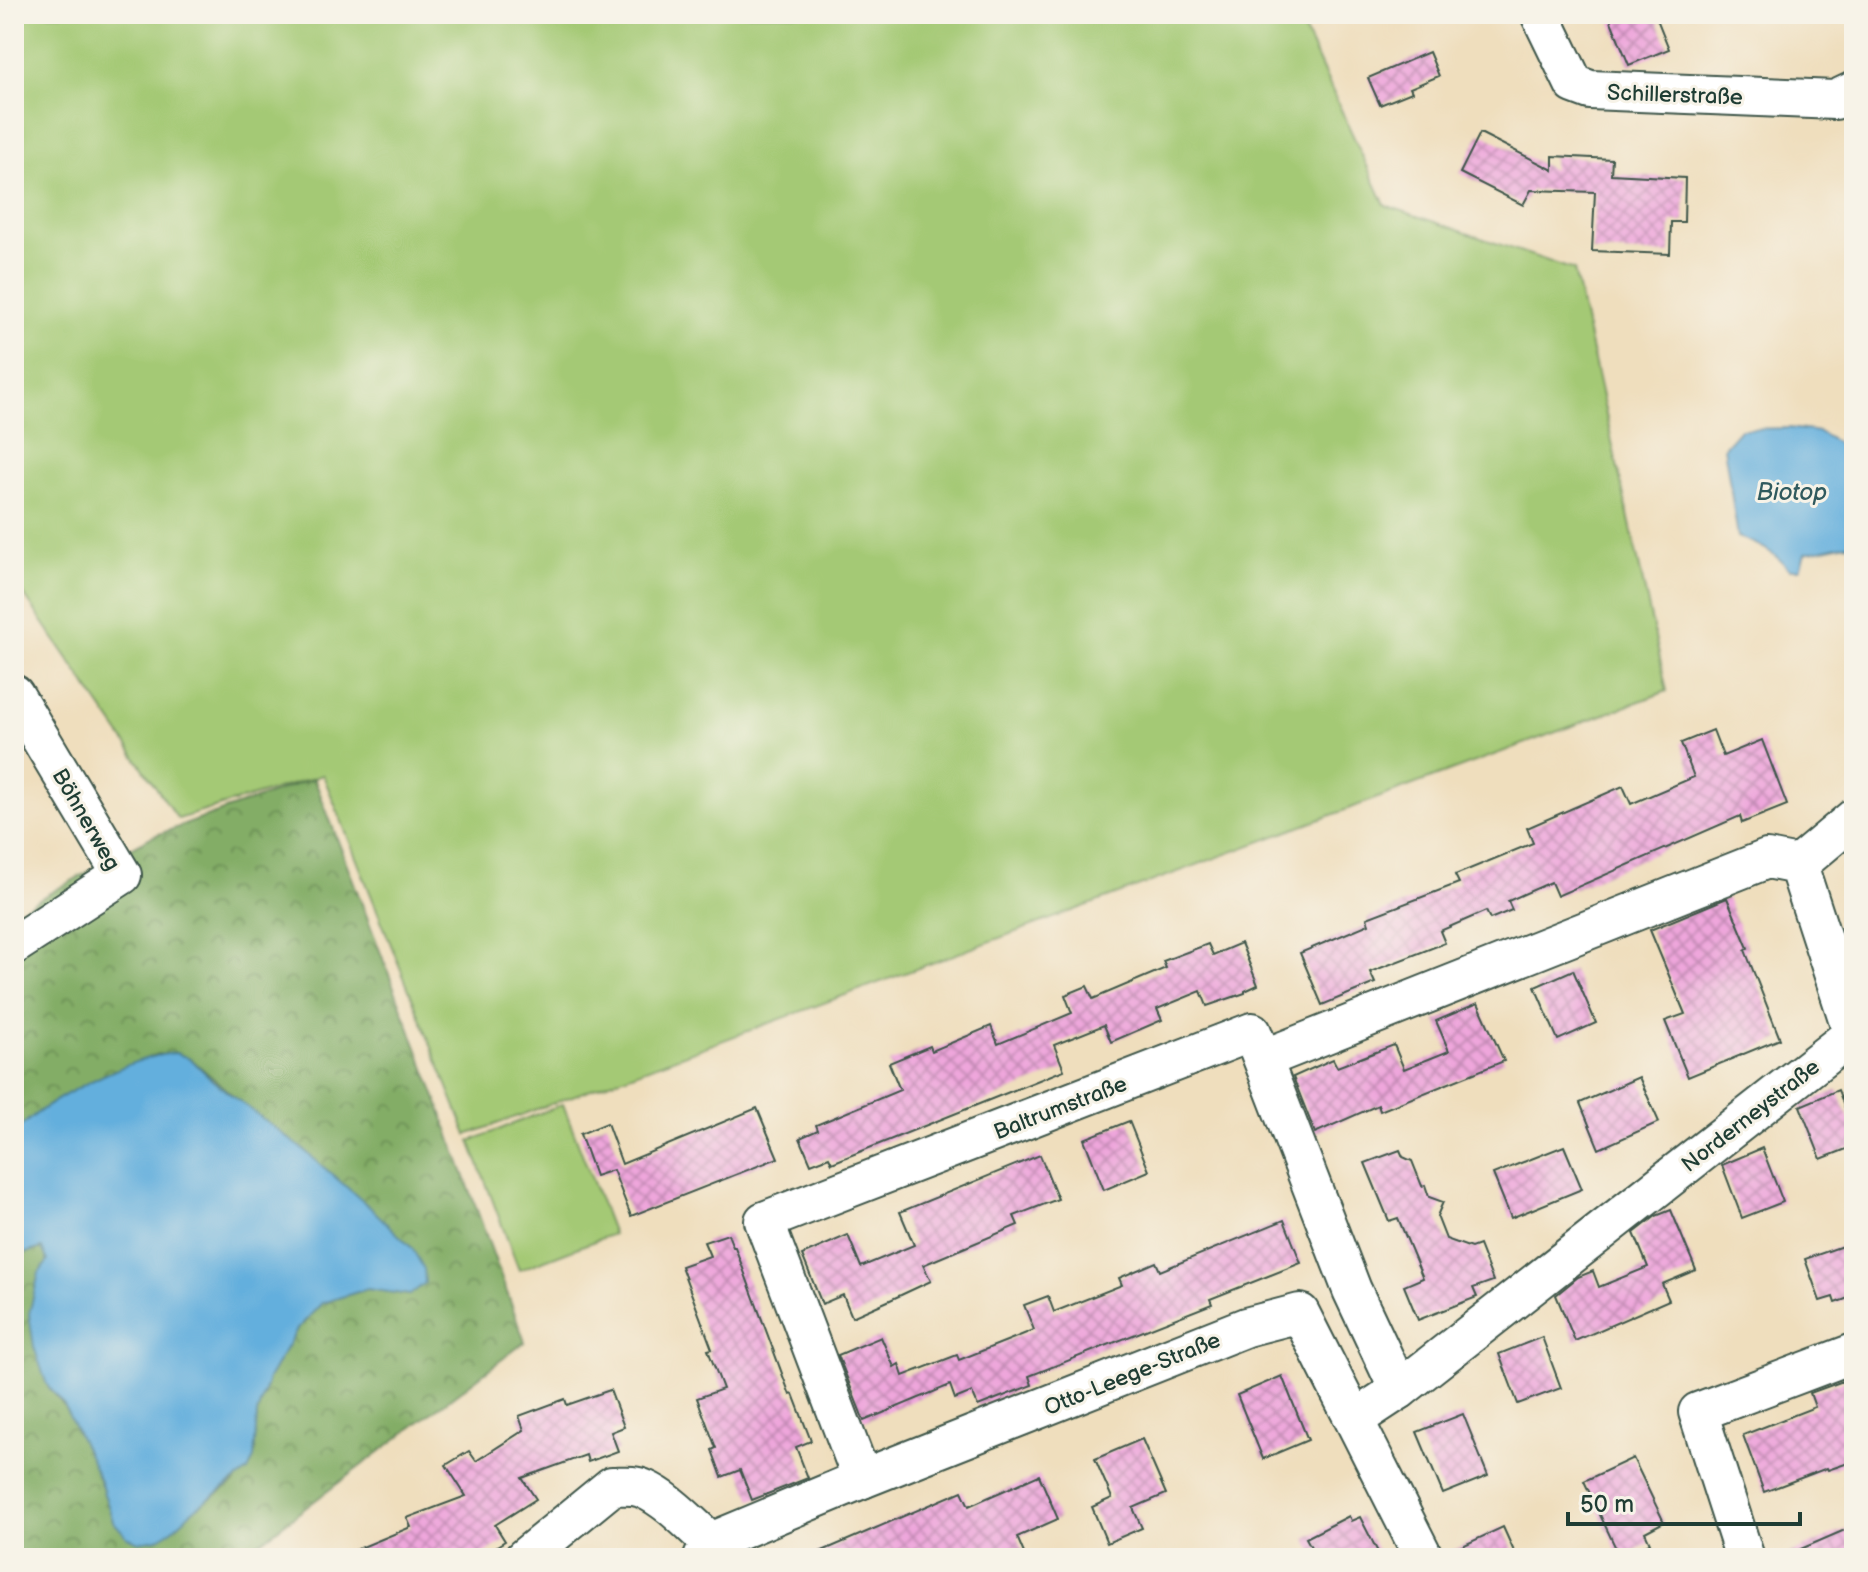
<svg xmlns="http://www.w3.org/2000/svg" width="1868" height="1572" font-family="'Balsamiq Sans',sans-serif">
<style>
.green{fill:#a4c974;stroke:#628354;stroke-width:2}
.forest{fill:url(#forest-crowns);stroke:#51754d;stroke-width:2}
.water{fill:#64afdd;stroke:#427688;stroke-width:2}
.building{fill:url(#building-cross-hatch)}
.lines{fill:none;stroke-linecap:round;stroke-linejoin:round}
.minor-casing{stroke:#3e5549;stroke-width:42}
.minor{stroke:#fff;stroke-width:38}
.labels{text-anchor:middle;stroke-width:6;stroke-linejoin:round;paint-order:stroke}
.street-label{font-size:22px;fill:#1f3d34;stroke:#f7f3e8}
.water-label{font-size:24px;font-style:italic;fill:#305a5e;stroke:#f7f3e8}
</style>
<defs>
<pattern id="forest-crowns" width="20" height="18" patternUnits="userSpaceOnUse" patternTransform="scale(2)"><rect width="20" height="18" fill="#83ad66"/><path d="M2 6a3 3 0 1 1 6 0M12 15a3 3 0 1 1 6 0" fill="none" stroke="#6b8e55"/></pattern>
<pattern id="building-cross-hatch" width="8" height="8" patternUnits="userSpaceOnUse" patternTransform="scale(2)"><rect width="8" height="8" fill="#eea6db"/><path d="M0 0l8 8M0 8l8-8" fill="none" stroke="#c088b2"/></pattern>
</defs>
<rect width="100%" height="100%" fill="#f7f3e8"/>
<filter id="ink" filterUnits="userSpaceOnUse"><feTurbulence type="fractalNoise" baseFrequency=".0125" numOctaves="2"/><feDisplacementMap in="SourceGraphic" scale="16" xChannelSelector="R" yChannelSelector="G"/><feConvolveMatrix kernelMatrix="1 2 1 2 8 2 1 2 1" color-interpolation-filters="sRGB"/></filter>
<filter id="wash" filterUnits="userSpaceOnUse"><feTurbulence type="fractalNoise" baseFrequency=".006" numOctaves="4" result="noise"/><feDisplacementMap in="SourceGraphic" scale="32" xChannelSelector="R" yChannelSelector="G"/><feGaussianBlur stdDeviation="1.8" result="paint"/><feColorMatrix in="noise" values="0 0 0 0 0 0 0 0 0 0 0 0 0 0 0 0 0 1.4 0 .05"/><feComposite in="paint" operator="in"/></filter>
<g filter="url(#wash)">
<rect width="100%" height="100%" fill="#efdebd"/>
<g class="green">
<path d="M14,14H1297L1385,205L1574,270L1667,691L467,1135L323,775L178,819L14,580Z"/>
<path d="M563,1104L613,1234L519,1270L470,1141Z"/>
</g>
<path class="forest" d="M314,778L437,1100L525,1342L239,1558H14V1253L19,1255L43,1248L48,1262L47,1385C80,1421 98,1474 113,1521L172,1530L196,1508L234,1483L254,1458L257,1414L268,1379L297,1329L322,1303L367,1289L410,1295L412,1248L305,1151L245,1106L191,1059L158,1054L104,1075L49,1105L14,1133V913L151,837Z"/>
<g class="water">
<path d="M1789,428L1819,432L1854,453V545L1847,544L1805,553L1800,569H1789C1774,552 1759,544 1738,537L1724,447L1740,429Z"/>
<path d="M176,1053L191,1059L212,1080L305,1151L373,1210L412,1248L424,1269L425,1283L410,1295L367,1289L322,1303L297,1329L268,1379L257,1414L254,1458L248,1471L196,1508L172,1530L157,1539L139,1542L127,1537L113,1521L99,1478L63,1403L47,1385L34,1347L29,1314L39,1273L48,1261L42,1248L19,1255L14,1253V1133C46,1100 130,1056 176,1053Z"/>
</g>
<g id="blocks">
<g class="building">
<path d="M1608,14H1655L1669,49L1629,65Z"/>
<path d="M1429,52L1439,76L1410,88L1412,92L1380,105L1368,78Z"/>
<path d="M1480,133L1553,170V156L1612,159L1611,174L1685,178L1684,222H1671L1670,254L1592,251L1595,192L1531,190L1523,205L1460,173Z"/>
<path d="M1713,730L1723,756L1762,740L1787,805L1742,823L1740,816L1557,896L1551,882L1508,901L1512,910L1490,919L1486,911L1440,931L1445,943L1370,972L1375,983L1322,1005L1300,953L1369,924L1367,918L1459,883L1455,875L1533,843L1527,828L1623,786L1631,804L1694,777L1681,743Z"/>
<path d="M1727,898L1748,948L1745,950L1780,1039L1688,1077L1665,1021L1685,1014L1650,930Z"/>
<path d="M1241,943L1258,985L1245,991V993L1207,1006L1201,991L1157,1009L1162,1020L1111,1042L1104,1025L1054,1045L1064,1070L832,1163L829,1157L811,1164L800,1138L818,1130L816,1125L900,1090L889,1063L930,1046L932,1051L991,1026L998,1044L1072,1013L1065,995L1087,986L1093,999L1166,968L1163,961L1208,944L1213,955Z"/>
<path d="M1573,970L1596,1023L1558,1040L1535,987Z"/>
<path d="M1478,1003L1504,1061L1380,1111L1378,1105L1315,1133L1293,1077L1333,1059L1337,1067L1394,1045L1404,1069L1449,1051L1436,1021Z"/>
<path d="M1639,1077L1659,1122L1599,1149L1580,1103Z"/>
<path d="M1838,1090L1854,1131V1146L1821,1159L1800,1106Z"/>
<path d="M757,1108L778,1158L631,1216L613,1170L595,1176L580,1134L607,1123L622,1164Z"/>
<path d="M1129,1121L1149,1171L1104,1190L1084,1139Z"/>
<path d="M1564,1146L1582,1189L1511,1218L1493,1174Z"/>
<path d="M1762,1148L1783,1202L1742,1218L1722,1165Z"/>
<path d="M1400,1150L1403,1157L1412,1161L1422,1186L1425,1185L1429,1197L1443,1202L1437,1216L1446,1239L1471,1248L1479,1245L1493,1281L1473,1288L1477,1297L1418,1320L1404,1286L1423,1278L1398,1218L1389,1221L1365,1163Z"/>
<path d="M1040,1155L1058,1199L1014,1216L1018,1225L923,1265L931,1281L888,1301L852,1317L843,1295L822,1304L802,1255L848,1235L861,1267L914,1245L900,1212Z"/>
<path d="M1671,1210L1696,1270L1662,1284L1669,1300L1575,1341L1556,1295L1578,1277L1593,1271L1599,1287L1648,1267L1634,1233L1656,1216Z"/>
<path d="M1284,1220L1301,1263L1210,1299L1212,1304L1029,1376L1032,1385L978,1406L972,1392L955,1399L950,1385L864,1421L838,1355L881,1337L894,1367L899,1364L903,1376L957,1355L959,1360L1034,1330L1024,1305L1048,1296L1054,1312L1122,1285L1119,1278L1156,1262L1160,1271Z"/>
<path d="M728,1234L733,1247H735L790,1395L793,1394L811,1441L796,1447L808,1478L752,1500L740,1470L722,1477L712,1450L716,1448L697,1398L723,1389L708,1350L712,1349L681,1266L710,1256L704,1242Z"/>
<path d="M1854,1242V1296L1835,1303L1833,1297L1820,1301L1805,1259Z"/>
<path d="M1542,1337L1561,1388L1518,1404L1499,1354Z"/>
<path d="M1282,1376L1308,1440L1263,1459L1237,1395Z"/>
<path d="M1854,1377V1461L1828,1470L1827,1468L1764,1492L1743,1435L1815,1407L1810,1393Z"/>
<path d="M610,1390L624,1427L611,1432L618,1451L588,1462L586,1455L522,1478L536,1499L495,1525L505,1541L477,1558H336L411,1527L407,1518L466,1496L446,1465L469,1451L476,1461L524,1430L519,1416L565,1399L567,1405Z"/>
<path d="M1463,1414L1488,1476L1443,1494L1417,1432Z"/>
<path d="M1142,1439L1166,1494L1133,1508L1142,1528L1107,1543L1092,1507L1112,1498L1095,1459Z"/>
<path d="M1633,1458L1664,1522L1645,1532L1650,1543L1620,1557L1584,1481Z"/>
<path d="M1039,1475L1058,1519L1017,1537L1026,1558H806L962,1491L969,1506Z"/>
<path d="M1349,1516L1351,1521L1360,1517L1381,1558H1317L1306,1538Z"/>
<path d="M1854,1526V1558H1780Z"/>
<path d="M1503,1527L1517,1558H1446L1445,1554Z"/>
</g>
</g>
</g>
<g filter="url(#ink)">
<use href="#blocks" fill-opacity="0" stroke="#3e5549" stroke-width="2"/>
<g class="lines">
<defs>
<g id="minor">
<path d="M1540,14L1574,84L1590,90L1835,100L1854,91"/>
<path d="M14,694L122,875L14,945"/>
<path d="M1798,865L1854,818"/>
<path d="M1263,1059L1767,859L1798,865L1853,1034L1399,1390L1355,1419"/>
<path d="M862,1479L764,1221L1252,1032L1352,1290L1399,1390"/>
<path d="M711,1542L862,1479L1246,1327L1300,1313L1424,1558"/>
<path d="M524,1558L612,1486C623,1486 634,1484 644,1489C669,1500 691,1525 711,1542L703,1558"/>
<path d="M1745,1558L1698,1412L1854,1353"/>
</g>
</defs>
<use href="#minor" class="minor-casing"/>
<use href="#minor" class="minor"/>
</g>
</g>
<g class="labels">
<g class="street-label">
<text transform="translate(1675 94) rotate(2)" y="8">Schillerstraße</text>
<text transform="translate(87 819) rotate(60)" y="8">Böhnerweg</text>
<text transform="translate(1060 1107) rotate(-21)" y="8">Baltrumstraße</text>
<text transform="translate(1750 1115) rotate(-38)" y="8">Norderneystraße</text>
<text transform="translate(1132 1373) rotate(-22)" y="8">Otto-Leege-Straße</text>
</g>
<g class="water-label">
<text x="1792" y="500">Biotop</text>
</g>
</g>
<rect width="1868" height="1572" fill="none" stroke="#f7f3e8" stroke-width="48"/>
<path d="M1568 1512v12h232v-12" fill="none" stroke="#1f3d34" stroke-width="4"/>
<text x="1580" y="1512" font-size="24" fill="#1f3d34" stroke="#f7f3e8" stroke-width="6" paint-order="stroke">50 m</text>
</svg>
